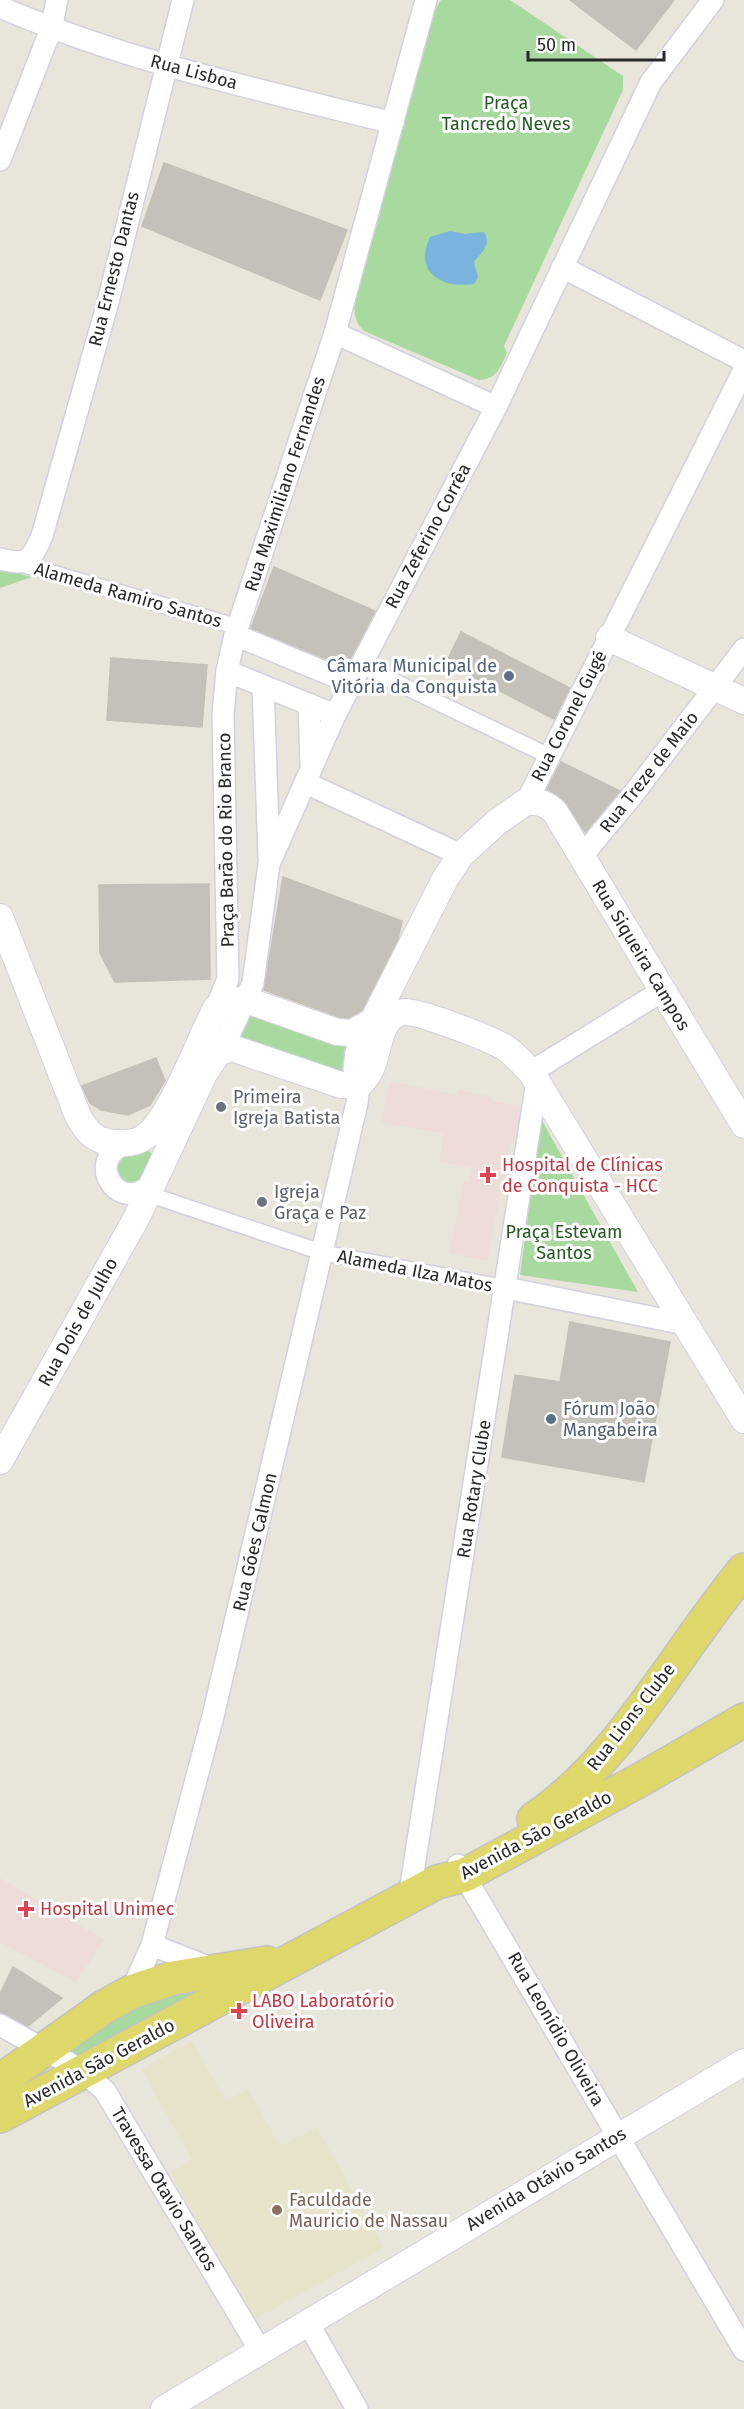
<svg xmlns="http://www.w3.org/2000/svg" width="744" height="2409" font-family="'Fira Sans',sans-serif">
<style>
.education{fill:#e8e4cc}
.medical{fill:#eedcd9}
.green{fill:#a8d99e}
.water{fill:#7ab3de}
.building{fill:#c4c1bb;stroke:#c3c1b5;stroke-width:1.5}
.lines{fill:none;stroke-linecap:round;stroke-linejoin:round}
.pedestrian-casing{stroke:#d1d1df;stroke-width:18}
.minor-casing{stroke:#d1d1df;stroke-width:24}
.tertiary-casing{stroke:#d1d1df;stroke-width:28}
.primary-casing{stroke:#c3c3c3;stroke-width:36}
.pedestrian{stroke:#fff;stroke-width:15}
.minor{stroke:#fff;stroke-width:21}
.tertiary{stroke:#fff;stroke-width:26}
.primary{stroke:#ded76a;stroke-width:33}
.service-dot{fill:#5c6f8a;stroke:#fff;stroke-width:2}
.worship-dot{fill:#6b7280;stroke:#fff;stroke-width:2}
.health-dot{fill:#e0444e;stroke:#fff;stroke-width:2}
.education-dot{fill:#8d6e63;stroke:#fff;stroke-width:2}
.labels{text-anchor:middle;stroke-width:6;stroke-linejoin:round;paint-order:stroke}
.street-label{font-size:18px;fill:#282828;stroke:#fff}
.park-label{font-size:18px;fill:#245b22;stroke:#fff}
.service-label{font-size:18px;fill:#4e5e75;stroke:#fff;text-anchor:end}
.worship-label{font-size:18px;fill:#5b616d;stroke:#fff;text-anchor:start}
.health-label{font-size:18px;fill:#be3a42;stroke:#fff;text-anchor:start}
.education-label{font-size:18px;fill:#785e54;stroke:#fff;text-anchor:start}
</style>
<rect width="100%" height="100%" fill="#e8e5db"/>
<path class="education" d="M192,2041L226,2101L248,2089L280,2146L317,2127L384,2248L253,2320L170,2173L192,2160L141,2069Z"/>
<g class="medical">
<path d="M390,1081L457,1095L458,1090L492,1097V1101L522,1107L514,1144L511,1143L487,1261L449,1253L464,1181L469,1182L472,1168L439,1162L444,1134L381,1122Z"/>
<path d="M0,1878L104,1940L76,1982L0,1942Z"/>
</g>
<g class="green">
<path d="M441,0H510L623,76V90L504,346L507,353C500,368 497,379 479,380L364,331C354,321 354,314 355,300L435,10Z"/>
<path d="M0,569L32,577L0,588Z"/>
<path d="M250,1005L351,1034L356,1083L237,1047L233,1034Z"/>
<path d="M541,1119L638,1292L520,1275Z"/>
<path d="M144,1146L154,1156L141,1193L106,1172V1166Z"/>
<path d="M226,1978L83,2071L45,2051L104,2007Z"/>
</g>
<path class="water" d="M450,231L464,234L484,232C492,246 482,251 474,262L478,277L474,284C442,289 413,272 430,237Z"/>
<g class="building">
<path d="M570,0H674L636,50Z"/>
<path d="M164,163L347,230L320,300L142,226Z"/>
<path d="M274,567L375,611L346,667L251,628Z"/>
<path d="M461,632L570,688L554,719L446,663Z"/>
<path d="M111,658L207,665L202,727L107,720Z"/>
<path d="M561,762L620,791L585,832L565,801L547,789Z"/>
<path d="M283,877L402,921L398,939L362,1010L348,1018L340,1017L264,990Z"/>
<path d="M209,884L210,979L115,982L100,953L99,885Z"/>
<path d="M156,1058L165,1081L150,1105L128,1115L101,1110L90,1103L82,1086Z"/>
<path d="M570,1322L670,1342L644,1482L502,1457L515,1375L560,1382Z"/>
<path d="M13,1967L62,1998L28,2026L0,2012V1994Z"/>
</g>
<g class="lines">
<defs>
<g id="pedestrian">
<path d="M18,563L238,627"/>
<path d="M360,665L549,756"/>
<path d="M148,1194L324,1253L506,1288"/>
</g>
<g id="minor">
<path d="M0,7C126,61 260,90 393,123"/>
<path d="M0,160L51,29L57,0"/>
<path d="M562,267L744,361"/>
<path d="M335,333L496,407"/>
<path d="M0,559C27,566 31,561 42,536L108,302L183,0"/>
<path d="M235,635L351,683"/>
<path d="M227,671L335,715"/>
<path d="M263,686L269,857"/>
<path d="M309,704L311,764"/>
<path d="M306,783L461,855"/>
<path d="M527,801L744,370"/>
<path d="M581,857L631,797L744,649"/>
<path d="M216,1008L228,979L223,714L227,671L235,635L335,333L426,0"/>
<path d="M216,1056L228,1037L253,983L269,864L335,715L496,407L651,82L713,0"/>
<path d="M531,1072L662,991"/>
<path d="M125,1144C83,1161 120,1218 154,1182"/>
<path d="M506,1288L685,1324"/>
<path d="M458,1865L744,2350"/>
<path d="M409,1898L537,1081"/>
<path d="M152,1945L213,1969"/>
<path d="M131,1992L152,1945L213,1716L357,1103L359,1085L354,1069L356,1052L373,1021"/>
<path d="M0,2025L83,2071L105,2091L260,2350"/>
<path d="M308,2323L357,2409"/>
</g>
<g id="tertiary">
<path d="M609,638L744,701"/>
<path d="M0,917L78,1116C87,1133 96,1142 116,1143C127,1144 137,1143 146,1136C171,1118 200,1038 216,1008L227,1001L246,1000L337,1032L352,1033L373,1021L445,879L461,855L497,822L527,801C539,802 546,803 555,812L744,1125"/>
<path d="M0,1461L137,1217L205,1072L219,1052L232,1048L341,1085H359C380,1068 374,1037 389,1020C393,1015 399,1012 405,1012C422,1012 488,1038 504,1047C514,1053 523,1064 531,1072L744,1420"/>
<path d="M164,2409L744,2062"/>
</g>
<g id="primary">
<path d="M534,1819C621,1761 677,1650 744,1570"/>
<path d="M0,2081L104,2007L131,1992L173,1978L267,1963"/>
<path d="M0,2116L437,1882L465,1875L640,1780L744,1720"/>
</g>
</defs>
<use href="#pedestrian" class="pedestrian-casing"/>
<use href="#minor" class="minor-casing"/>
<use href="#tertiary" class="tertiary-casing"/>
<use href="#primary" class="primary-casing"/>
<use href="#pedestrian" class="pedestrian"/>
<use href="#minor" class="minor"/>
<use href="#tertiary" class="tertiary"/>
<use href="#primary" class="primary"/>
</g>
<g class="service-dot">
<circle cx="509" cy="676" r="6"/>
<circle cx="551" cy="1419" r="6"/>
</g>
<g class="worship-dot">
<circle cx="221" cy="1107" r="6"/>
<circle cx="262" cy="1202" r="6"/>
</g>
<g class="health-dot">
<path d="M485 1166h6v6h6v6h-6v6h-6v-6h-6v-6h6z"/>
<path d="M23 1900h6v6h6v6h-6v6h-6v-6h-6v-6h6z"/>
<path d="M236 2002h6v6h6v6h-6v6h-6v-6h-6v-6h6z"/>
</g>
<circle class="education-dot" cx="277" cy="2210" r="6"/>
<g class="labels">
<g class="street-label">
<text transform="translate(194 72) rotate(15)" y="6">Rua Lisboa</text>
<text transform="translate(114 269) rotate(-76)" y="6">Rua Ernesto Dantas</text>
<text transform="translate(285 484) rotate(-72)" y="6">Rua Maximiliano Fernandes</text>
<text transform="translate(428 536) rotate(-62)" y="6">Rua Zeferino Corrêa</text>
<text transform="translate(128 595) rotate(16)" y="6">Alameda Ramiro Santos</text>
<text transform="translate(569 716) rotate(-63)" y="6">Rua Coronel Gugé</text>
<text transform="translate(649 772) rotate(-52)" y="6">Rua Treze de Maio</text>
<text transform="translate(226 840) rotate(-91)" y="6">Praça Barão do Rio Branco</text>
<text transform="translate(641 955) rotate(59)" y="6">Rua Siqueira Campos</text>
<text transform="translate(415 1271) rotate(11)" y="6">Alameda Ilza Matos</text>
<text transform="translate(78 1322) rotate(-61)" y="6">Rua Dois de Julho</text>
<text transform="translate(474 1489) rotate(-81)" y="6">Rua Rotary Clube</text>
<text transform="translate(255 1542) rotate(-77)" y="6">Rua Góes Calmon</text>
<text transform="translate(631 1717) rotate(-52)" y="6">Rua Lions Clube</text>
<text transform="translate(536 1835) rotate(-28)" y="6">Avenida São Geraldo</text>
<text transform="translate(556 2029) rotate(60)" y="6">Rua Leonídio Oliveira</text>
<text transform="translate(99 2063) rotate(-28)" y="6">Avenida São Geraldo</text>
<text transform="translate(546 2179) rotate(-31)" y="6">Avenida Otávio Santos</text>
<text transform="translate(164 2189) rotate(59)" y="6">Travessa Otavio Santos</text>
</g>
<g class="park-label">
<text x="506" y="109">Praça<tspan x="506" dy="21">Tancredo Neves</tspan></text>
<text x="564" y="1238">Praça Estevam<tspan x="564" dy="21">Santos</tspan></text>
</g>
<g class="service-label">
<text x="497" y="672">Câmara Municipal de<tspan x="497" dy="21">Vitória da Conquista</tspan></text>
<text x="563" y="1415" text-anchor="start">Fórum João<tspan x="563" dy="21">Mangabeira</tspan></text>
</g>
<g class="worship-label">
<text x="233" y="1103">Primeira<tspan x="233" dy="21">Igreja Batista</tspan></text>
<text x="274" y="1198">Igreja<tspan x="274" dy="21">Graça e Paz</tspan></text>
</g>
<g class="health-label">
<text x="502" y="1171">Hospital de Clínicas<tspan x="502" dy="21">de Conquista - HCC</tspan></text>
<text x="40" y="1915">Hospital Unimec</text>
<text x="252" y="2007">LABO Laboratório<tspan x="252" dy="21">Oliveira</tspan></text>
</g>
<g class="education-label">
<text x="289" y="2206">Faculdade<tspan x="289" dy="21">Mauricio de Nassau</tspan></text>
</g>
</g>
<path d="M528 51v9h136v-9" fill="none" stroke="#282828" stroke-width="3"/>
<text x="537" y="51" font-size="18" fill="#282828" stroke="#ffffff" stroke-width="4.5" paint-order="stroke">50 m</text>
</svg>
